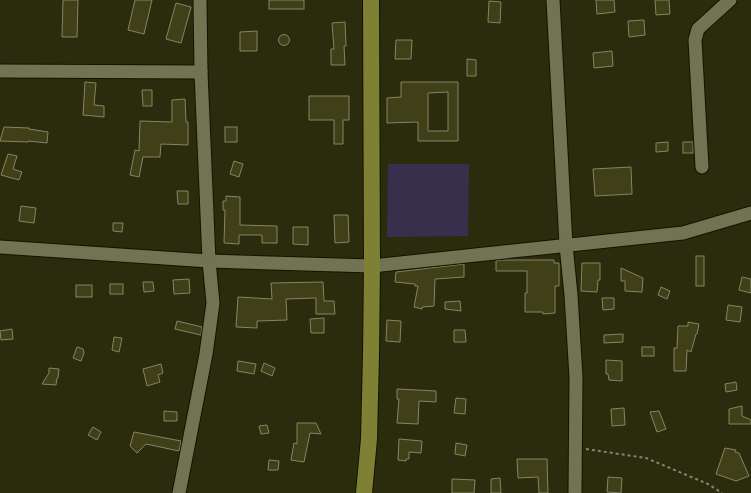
<svg xmlns="http://www.w3.org/2000/svg" width="751" height="493" font-family="Spectral,serif">
<style>
.green{fill:#36304c}
.building{fill:#3f4017;stroke:#838565;fill-rule:evenodd}
.lines{fill:none;stroke-linecap:round;stroke-linejoin:round}
.minor-casing{stroke:#131400;stroke-width:15}
.major-casing{stroke:#131400;stroke-width:18}
.path{stroke:#84856d;stroke-width:2;stroke-dasharray:3 3;stroke-linecap:butt}
.minor{stroke:#717353;stroke-width:13}
.major{stroke:#7e8034;stroke-width:16}
</style>
<rect width="100%" height="100%" fill="#2b2c0e"/>
<path class="green" d="M388,164H469L468,236L387,237Z"/>
<g class="building">
<path d="M63,0H78L77,37H62Z"/>
<path d="M135,0H152L144,34L128,30Z"/>
<rect x="269" y="0" width="35" height="9"/>
<path d="M596,0H614L615,12L597,14Z"/>
<path d="M655,0H669L670,14L656,15Z"/>
<path d="M489,1L501,2L500,23L488,22Z"/>
<path d="M176,3L191,7L181,43L166,39Z"/>
<path d="M644,20L645,35L629,37L628,21Z"/>
<path d="M345,22L346,46H344L345,65H331V49H334L332,23Z"/>
<path d="M257,31V51H240V32Z"/>
<circle cx="284" cy="40" r="5.5"/>
<path d="M396,40H412L411,59H395Z"/>
<path d="M612,51L613,66L594,68L593,53Z"/>
<path d="M467,59L476,60V76H467Z"/>
<path d="M85,82L96,83L94,105L104,106V117L83,115Z"/>
<path d="M401,82H458V141H418V122L387,123V98L401,97ZM448,92V131H428V93Z"/>
<path d="M142,90H152V106H143Z"/>
<path d="M309,96H349V120H343V144H334V120H309Z"/>
<path d="M185,99L186,122H188V145L161,144L160,157H143L139,177L130,175L135,150L139,151L140,121L172,122V100Z"/>
<path d="M4,127L29,128V129L48,132L47,143L28,141V142L0,141Z"/>
<rect x="225" y="127" width="12" height="15"/>
<path d="M668,142V151L656,152V143Z"/>
<rect x="683" y="142" width="10" height="11"/>
<path d="M8,154L17,156L13,169L22,172L19,180L1,175Z"/>
<path d="M234,161L243,164L239,177L230,174Z"/>
<path d="M631,167L632,194L595,196L593,169Z"/>
<path d="M177,191H188V204H178Z"/>
<path d="M226,196L240,197V225L277,226V243H262V235H239V244L224,243L225,210H223V201H226Z"/>
<path d="M21,206L36,208L34,223L19,221Z"/>
<path d="M334,215H348L349,242L335,243Z"/>
<path d="M113,223H123L122,232L113,231Z"/>
<path d="M293,227H308V245L293,244Z"/>
<rect x="696" y="256" width="8" height="30"/>
<path d="M501,260H554V263H559V286H555V313L543,314V312H525V293H527V271H496V261Z"/>
<path d="M582,263H600V280H598L597,292L581,291Z"/>
<path d="M464,264V277L435,279L434,306L422,307V309L414,307L418,286H415V284L395,282L396,272Z"/>
<path d="M621,268L643,278L642,292L625,291V281H621Z"/>
<path d="M742,277L751,279V293L739,290Z"/>
<path d="M189,279L190,293L174,294L173,280Z"/>
<path d="M143,282H153L154,291L144,292Z"/>
<path d="M323,282L324,301H334L335,314H316V298L286,299L287,320L257,321V328L236,327L238,297L272,299L271,283Z"/>
<rect x="110" y="284" width="13" height="10"/>
<rect x="76" y="285" width="16" height="12"/>
<path d="M661,287L670,291L667,299L658,295Z"/>
<path d="M602,298H614V309L603,310Z"/>
<path d="M460,301L461,311L445,309V302Z"/>
<path d="M728,305L742,307L740,322L726,320Z"/>
<path d="M324,318V333H311L310,319Z"/>
<path d="M387,320L401,321L400,342L386,341Z"/>
<path d="M177,321L202,327L201,335L175,329Z"/>
<path d="M688,322L699,324L697,334H696L691,352L687,350L686,371H674V348H677L678,326H688Z"/>
<path d="M12,329L13,339L1,340L0,331Z"/>
<path d="M454,330H465L466,342H454Z"/>
<path d="M623,334V342L604,343V335Z"/>
<path d="M114,337L122,338L119,352L112,350Z"/>
<path d="M77,347L83,349L84,353L81,361L73,358Z"/>
<rect x="642" y="347" width="12" height="9"/>
<path d="M606,360L622,361V381L609,380L608,374H606Z"/>
<path d="M238,361L256,364L254,374L237,371Z"/>
<path d="M264,363L275,368L272,376L261,371Z"/>
<path d="M161,364L163,373L158,375L160,382L147,386L143,369Z"/>
<path d="M49,368L59,369L58,378H57L56,385L42,384L49,373Z"/>
<path d="M736,382L737,390L726,392L725,384Z"/>
<path d="M397,389L436,391V402L419,401L418,424L397,423L399,399H397Z"/>
<path d="M456,398L466,399L465,414L454,413Z"/>
<path d="M742,406V416L751,420V424H729V409Z"/>
<path d="M624,408L625,425L612,426L611,409Z"/>
<path d="M164,411L177,412V421H164Z"/>
<path d="M659,411L666,429L657,432L650,412Z"/>
<path d="M297,423H316L321,434L310,433L304,462L291,460L294,443L297,444Z"/>
<path d="M267,425L269,433L261,434L259,426Z"/>
<path d="M93,427L101,432L97,440L88,435Z"/>
<path d="M134,432L181,441L179,451L146,444L137,453L130,446Z"/>
<path d="M399,439L422,441L421,453L409,452V459H406V461L398,460Z"/>
<path d="M456,443L467,445L465,456L455,454Z"/>
<path d="M725,448L736,450L735,452L739,453L749,476L736,481L716,474Z"/>
<path d="M517,459H547L548,493H539L538,477L518,478Z"/>
<path d="M269,460L279,461L278,470H268Z"/>
<path d="M608,477L622,478L621,493L607,492Z"/>
<path d="M500,478L501,493H491V479Z"/>
<path d="M452,479L475,480L474,493H452Z"/>
</g>
<g class="lines">
<defs>
<g id="minor">
<path d="M553,0L566,245L571,295L576,377L575,493"/>
<path d="M0,71L201,72"/>
<path d="M702,167L695,40L698,29L730,0"/>
<path d="M0,247L209,261L372,266L683,233L751,213"/>
<path d="M179,493L206,354L213,303L209,261L201,72L200,0"/>
</g>
<path id="major" d="M364,493L369,439L371,355L372,266L371,0"/>
</defs>
<use href="#minor" class="minor-casing"/>
<use href="#major" class="major-casing"/>
<path class="path" d="M586,449L646,458L708,484L722,493"/>
<use href="#minor" class="minor"/>
<use href="#major" class="major"/>
</g>
</svg>
